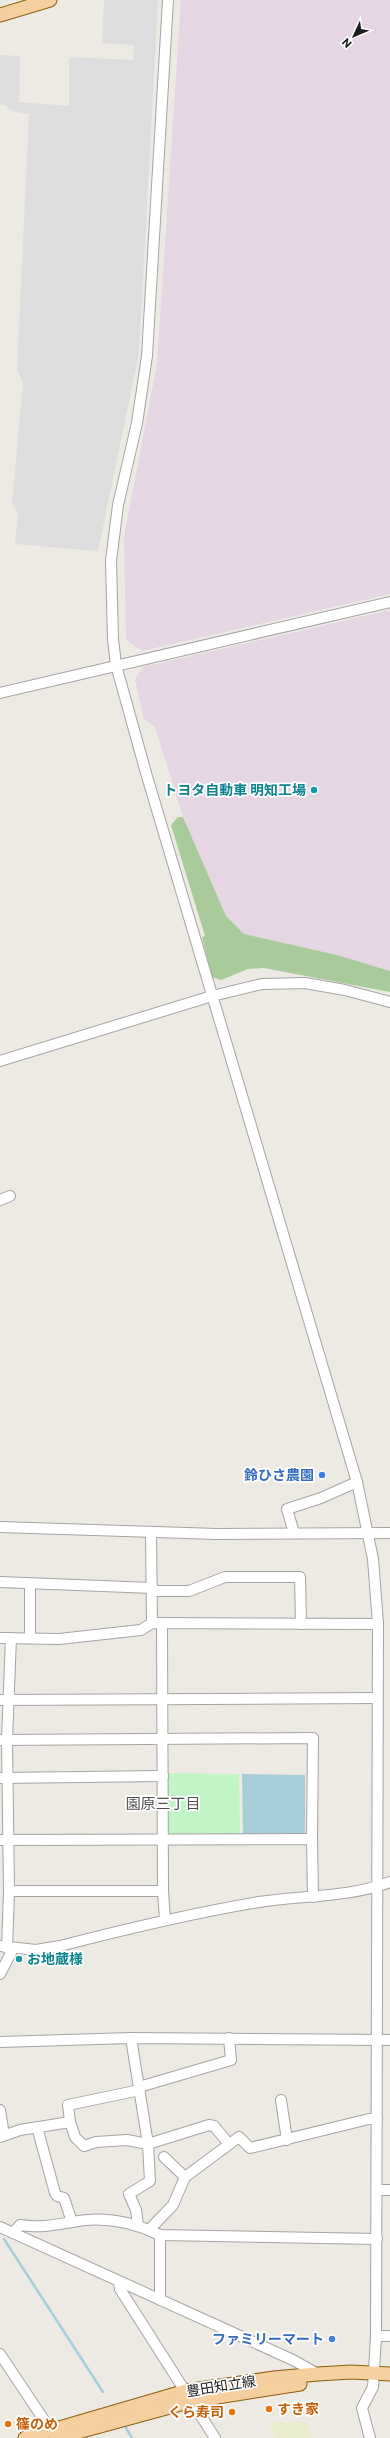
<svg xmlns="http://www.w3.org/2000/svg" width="390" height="2438" font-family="Commissioner,'Noto Sans JP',sans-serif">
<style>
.industrial{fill:#e6d5e3}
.farmland{fill:#e9ebcf}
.forest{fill:#a9ca9a}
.park{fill:#c2f5c5}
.parking{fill:#ddd}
.water{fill:#a6ced8}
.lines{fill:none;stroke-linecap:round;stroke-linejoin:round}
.stream{stroke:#a6ced8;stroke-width:2.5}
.minor-casing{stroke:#a4a4a4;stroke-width:12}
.major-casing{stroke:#8b5e0a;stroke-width:15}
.minor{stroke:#fff;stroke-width:10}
.major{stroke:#f5cfa0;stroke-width:13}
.culture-dot{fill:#0f9aa8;stroke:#fff;stroke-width:1.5}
.shop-dot{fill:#3f7fe0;stroke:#fff;stroke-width:1.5}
.food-dot{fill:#e8710a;stroke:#fff;stroke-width:1.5}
.labels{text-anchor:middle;stroke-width:3.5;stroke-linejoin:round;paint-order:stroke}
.culture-label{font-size:14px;font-weight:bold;fill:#0d838f;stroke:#fff;text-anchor:end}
.shop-label{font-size:14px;font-weight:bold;fill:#366cbe;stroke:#fff;text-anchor:end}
.street-label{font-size:14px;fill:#1d1d1d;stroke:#fff}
.food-label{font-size:14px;font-weight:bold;fill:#c56008;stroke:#fff;text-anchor:start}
.neighbourhood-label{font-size:15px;fill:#505050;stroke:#fff}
</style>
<rect width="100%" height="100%" fill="#edeae3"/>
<g class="industrial">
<path d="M181,0H390V594L142,651L126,640L124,537L157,364Z"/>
<path d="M390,610V971L337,955L244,934L226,916L183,817L155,727L144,719L135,679L143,667Z"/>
</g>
<path class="farmland" d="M306,2421L312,2438H275L268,2422Z"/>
<path class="forest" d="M178,817H183L226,916L244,934L337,955L390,971V992L264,968L248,969L221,980L212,977L202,937L205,936L171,825Z"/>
<path class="park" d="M168,1773L239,1774L240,1835H168Z"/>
<path class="parking" d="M104,0H158L139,353L98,551L15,544L18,514L12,503L23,382L17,370L29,114L11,111L5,105H0V55L20,56L19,102L69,106V57L133,60L134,45L102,43Z"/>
<path class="water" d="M242,1774L305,1775V1834H243Z"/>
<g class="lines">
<g class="stream">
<path d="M4,2239L103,2392"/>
<path d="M126,2428L132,2438"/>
</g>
<defs>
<g id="minor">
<path d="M168,0L147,356L137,423L118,505L111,561L113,639L116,665L146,773L357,1482L373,1559L378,1624L376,2336L373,2387L362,2408L370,2438"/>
<path d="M0,693L390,602"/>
<path d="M0,1061L212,996L262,984L305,983L345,990L390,1002"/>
<path d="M0,1200L10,1196"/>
<path d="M0,1527L217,1534L390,1533"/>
<path d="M151,1532L152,1623"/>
<path d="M294,1533L287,1509L321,1498L357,1482"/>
<path d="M0,1582L153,1588"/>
<path d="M153,1591H189L225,1577H300L301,1624"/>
<path d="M162,1625L163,1891L165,1920"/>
<path d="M0,1638L59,1639L141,1630L152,1623L378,1624"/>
<path d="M30,1638V1584"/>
<path d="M0,1700L377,1698"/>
<path d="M0,1740L313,1738L312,1839"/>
<path d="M0,1778L163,1776"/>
<path d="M0,1840L312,1839L313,1897"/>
<path d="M9,1891H163"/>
<path d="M0,1946L36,1950L60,1946C126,1929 192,1913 259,1902C302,1895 348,1898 390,1882"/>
<path d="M7,1948L9,1891L7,1740L11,1638"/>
<path d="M0,1974L13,1949"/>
<path d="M131,2038L148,2144L150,2181L129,2194L136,2210L138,2225"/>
<path d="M0,2042L131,2038L390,2040"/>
<path d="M139,2087L231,2060L229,2038"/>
<path d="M281,2100L287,2140"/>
<path d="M0,2110L4,2135"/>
<path d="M70,2122L75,2137L84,2146L96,2142L127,2140L148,2144L209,2125L214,2126L229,2144"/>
<path d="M37,2127L55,2193L57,2196L64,2198L72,2222"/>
<path d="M0,2137L20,2130L70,2122L68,2105L140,2090"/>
<path d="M164,2157L185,2177"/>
<path d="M377,2190H390"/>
<path d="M0,2227L293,2360L318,2374"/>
<path d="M149,2230L173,2205L185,2177L239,2137L250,2148L369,2119H377"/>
<path d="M13,2233L20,2225C40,2228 54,2225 72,2222C102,2216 133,2222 160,2235L377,2239"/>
<path d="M160,2235V2300"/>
<path d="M119,2282L120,2289L215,2438"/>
<path d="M376,2336H390"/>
<path d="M0,2354L54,2435"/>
</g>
<g id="major">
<path d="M0,15L50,0"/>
<path d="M25,2438L186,2391L274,2378L318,2374L351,2372L390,2374"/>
<path d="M56,2438L192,2401L300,2384"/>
</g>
</defs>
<use href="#minor" class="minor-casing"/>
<use href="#major" class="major-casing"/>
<use href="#minor" class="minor"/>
<use href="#major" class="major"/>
</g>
<g class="culture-dot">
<circle cx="314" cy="790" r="4"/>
<circle cx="19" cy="1959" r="4"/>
</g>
<g class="shop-dot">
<circle cx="322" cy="1475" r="4"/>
<circle cx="332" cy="2339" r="4"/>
</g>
<g class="food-dot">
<circle cx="269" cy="2409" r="4"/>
<circle cx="232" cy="2412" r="4"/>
<circle cx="8" cy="2424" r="4"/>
</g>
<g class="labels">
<g class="culture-label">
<text x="306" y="795">トヨタ自動車 明知工場</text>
<text x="27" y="1964" text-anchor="start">お地蔵様</text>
</g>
<g class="shop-label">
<text x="314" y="1480">鈴ひさ農園</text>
<text x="324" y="2344">ファミリーマート</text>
</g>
<g class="street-label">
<text transform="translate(221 2386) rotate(-9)" y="5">豊田知立線</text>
</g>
<g class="food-label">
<text x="277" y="2414">すき家</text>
<text x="224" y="2417" text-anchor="end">くら寿司</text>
<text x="16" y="2429">篠のめ</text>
</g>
<g class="neighbourhood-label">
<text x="163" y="1809">園原三丁目</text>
</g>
</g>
<g transform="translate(354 36) rotate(226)" stroke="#ffffff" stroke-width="3" paint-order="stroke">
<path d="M0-3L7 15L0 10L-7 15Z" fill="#1d1d1d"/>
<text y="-6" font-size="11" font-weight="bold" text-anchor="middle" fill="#1d1d1d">N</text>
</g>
</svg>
